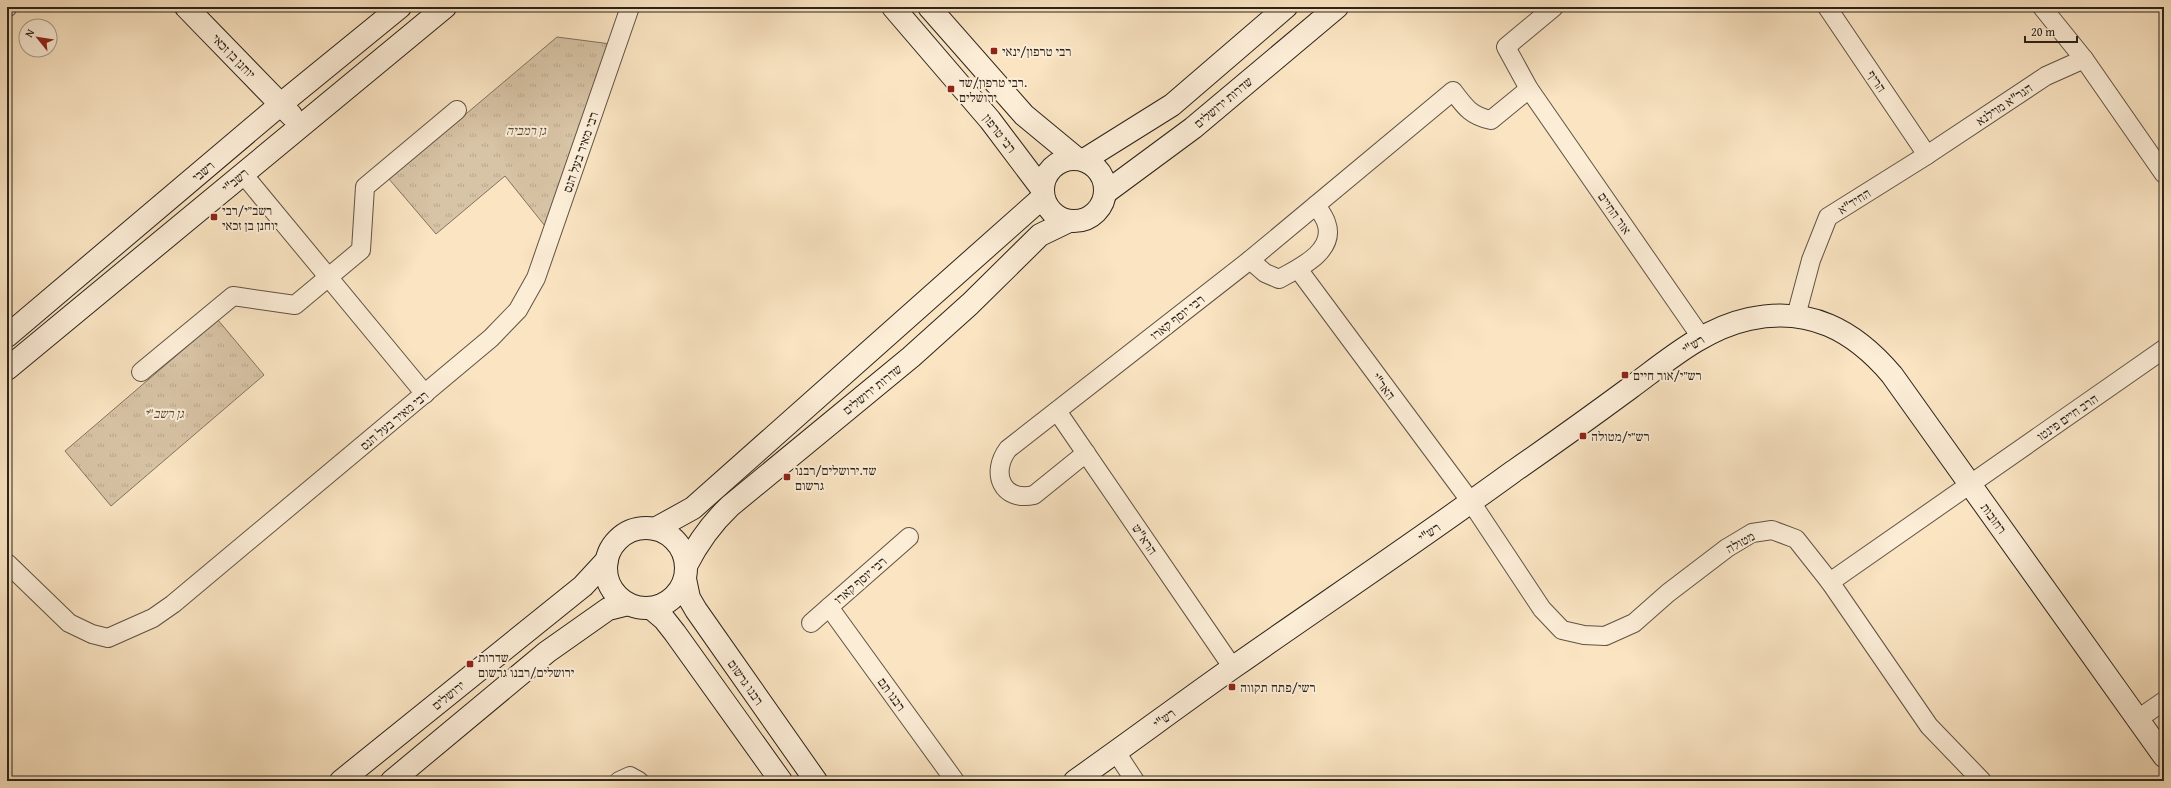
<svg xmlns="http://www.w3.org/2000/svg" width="2171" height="788" font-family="'Gentium Book Plus','Frank Ruhl Libre',serif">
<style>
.grass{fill:url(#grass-tufts);stroke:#827360}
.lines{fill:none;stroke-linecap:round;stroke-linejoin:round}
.street-casing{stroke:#605344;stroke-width:20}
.secondary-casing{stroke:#2c231a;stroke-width:24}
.street{stroke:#fcedd7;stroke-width:18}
.secondary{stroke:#fcedd7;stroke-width:22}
.poi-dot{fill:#8f2418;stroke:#fcedd7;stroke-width:1.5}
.labels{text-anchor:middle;stroke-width:4;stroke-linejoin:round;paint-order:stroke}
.poi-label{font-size:13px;fill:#2c231a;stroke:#fcedd7;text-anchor:start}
.street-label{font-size:13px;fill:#2c231a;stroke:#fcedd7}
.park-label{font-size:13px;font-style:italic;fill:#574b3d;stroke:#fcedd7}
</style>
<defs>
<pattern id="grass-tufts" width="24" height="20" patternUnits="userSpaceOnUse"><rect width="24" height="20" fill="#d7c3a5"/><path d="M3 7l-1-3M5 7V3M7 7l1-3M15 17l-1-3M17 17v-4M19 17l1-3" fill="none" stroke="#b9a78d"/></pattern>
</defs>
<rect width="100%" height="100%" fill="#fae4c2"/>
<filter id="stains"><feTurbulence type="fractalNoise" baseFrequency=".005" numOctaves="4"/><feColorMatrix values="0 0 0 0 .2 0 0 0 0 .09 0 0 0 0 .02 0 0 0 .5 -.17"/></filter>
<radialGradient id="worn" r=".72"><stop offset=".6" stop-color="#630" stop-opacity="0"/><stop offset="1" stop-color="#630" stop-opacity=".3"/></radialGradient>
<g class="grass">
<path d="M557,37L611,44L545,226L505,176L436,234L389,179Z"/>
<path d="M218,320L264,375L111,506L65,451Z"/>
</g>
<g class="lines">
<defs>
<g id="street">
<path d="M1554,7L1506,47L1529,89L1701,337"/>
<path d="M1827,7L1927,155"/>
<path d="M2042,7L2084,59L2164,174"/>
<path d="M7,8L8,7"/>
<path d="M243,174L425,394"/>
<path d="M1250,260L1265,273L1279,279C1299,268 1337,251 1326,222C1324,216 1319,210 1316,205"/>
<path d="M1298,269L1471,502L1542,609L1562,630L1584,635L1605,636L1634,623L1668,593L1727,548L1752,533L1772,530L1796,539L1830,582L1929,726L1982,781"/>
<path d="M1796,316L1811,260L1828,217L1927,155L2046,76L2084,59"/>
<path d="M141,372L233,296L295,305L361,250L365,187L457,110"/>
<path d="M1057,411L1233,668"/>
<path d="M1086,453L1034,495C1002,502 990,473 1008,449L1250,260L1453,91C1465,107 1471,116 1491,120L1529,89"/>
<path d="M7,563L69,623L92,634L108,638L153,618L173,604L491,338L518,310L536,278L630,7"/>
<path d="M1830,582L2164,349"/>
<path d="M829,607L955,781"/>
<path d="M811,623L909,537"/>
<path d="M2138,719L2164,701"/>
<path d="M1116,752L1135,781"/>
<path d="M619,781L630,776L639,781"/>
</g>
<g id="secondary">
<path d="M186,7L291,115"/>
<path d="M893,7L990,120L1042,189"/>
<path d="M929,7L1024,115L1076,158"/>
<circle cx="1074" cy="190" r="31"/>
<path d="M1084,160L1172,105L1286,7"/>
<path d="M1105,193L1193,128L1337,7"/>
<path d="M7,336L281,104L400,7"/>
<path d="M7,369L445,7"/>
<circle cx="646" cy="568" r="40"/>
<path d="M655,529L693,508L1043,197"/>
<path d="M686,566C698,542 711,524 730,506L911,357L970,304L1040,235L1069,221"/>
<path d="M685,579L689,598L696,610L816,781"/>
<path d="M651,608L664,619L675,633L781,781"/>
<path d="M341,781L583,586L607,560"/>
<path d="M392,781L547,652L608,609L628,604"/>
<path d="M1075,781C1129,743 1181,704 1235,666C1328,601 1422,538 1514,471C1553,444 1592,416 1630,388C1667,361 1703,329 1749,319C1809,306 1854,330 1892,375L2164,756"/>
</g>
</defs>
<use href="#street" class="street-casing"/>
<use href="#secondary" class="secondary-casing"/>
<use href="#street" class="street"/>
<use href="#secondary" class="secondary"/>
</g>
<g class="poi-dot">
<rect x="990" y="47" width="8" height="8" rx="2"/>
<rect x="947" y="85" width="8" height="8" rx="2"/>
<rect x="210" y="213" width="8" height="8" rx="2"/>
<rect x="1621" y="371" width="8" height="8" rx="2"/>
<rect x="1579" y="432" width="8" height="8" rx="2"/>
<rect x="783" y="473" width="8" height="8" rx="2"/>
<rect x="466" y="660" width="8" height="8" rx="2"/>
<rect x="1228" y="683" width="8" height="8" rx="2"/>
</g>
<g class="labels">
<g class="poi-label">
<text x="1002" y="56">רבי טרפון/ינאי</text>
<text x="959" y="87">רבי טרפון/שד.<tspan x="959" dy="15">ירושלים</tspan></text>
<text x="222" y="215">רשב״י/רבי<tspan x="222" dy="15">יוחנן בן זכאי</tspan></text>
<text x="1633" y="380">רש״י/אור חיים</text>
<text x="1591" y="441">רש״י/מטולה</text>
<text x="795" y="475">שד.ירושלים/רבנו<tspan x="795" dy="15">גרשום</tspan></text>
<text x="478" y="662">שדרות<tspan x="478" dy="15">ירושלים/רבנו גרשום</tspan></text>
<text x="1240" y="692">רשי/פתח תקווה</text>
</g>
<g class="street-label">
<text transform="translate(234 56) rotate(46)" y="5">יוחנן בן זכאי</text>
<text transform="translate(1877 81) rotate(56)" y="5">הריף</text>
<text transform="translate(1223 102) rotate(-40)" y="5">שדרות ירושלים</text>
<text transform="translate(2004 104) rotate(-34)" y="5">הגר"א מוילנא</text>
<text transform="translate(1000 133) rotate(52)" y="5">רבי טרפון</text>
<text transform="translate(580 152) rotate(-71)" y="5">רבי מאיר בעל הנס</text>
<text transform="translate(203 171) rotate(-40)" y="5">רשבי</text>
<text transform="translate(235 180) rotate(-40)" y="5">רשב"י</text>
<text transform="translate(1854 201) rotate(-32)" y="5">החיד"א</text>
<text transform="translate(1615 213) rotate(55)" y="5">אור החיים</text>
<text transform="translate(1177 317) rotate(-38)" y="5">רבי יוסף קארו</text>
<text transform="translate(1693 344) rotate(-33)" y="5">רש"י</text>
<text transform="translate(1384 386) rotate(53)" y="5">האר"י</text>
<text transform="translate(872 389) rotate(-39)" y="5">שדרות ירושלים</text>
<text transform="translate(2067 417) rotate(-35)" y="5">הרב חיים פינטו</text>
<text transform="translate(394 420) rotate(-40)" y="5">רבי מאיר בעל הנס</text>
<text transform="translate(1994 518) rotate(54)" y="5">רחובות</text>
<text transform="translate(1429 532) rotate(-35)" y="5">רש"י</text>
<text transform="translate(1145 539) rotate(56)" y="5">הרא"ש</text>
<text transform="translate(1740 542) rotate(-29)" y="5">מטולה</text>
<text transform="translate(860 580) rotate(-41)" y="5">רבי יוסף קארו</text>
<text transform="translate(746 682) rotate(55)" y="5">רבנו גרשום</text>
<text transform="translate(892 694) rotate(54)" y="5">רבנו תם</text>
<text transform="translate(448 695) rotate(-39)" y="5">ירושלים</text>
<text transform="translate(1164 718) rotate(-36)" y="5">רש"י</text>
</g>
<g class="park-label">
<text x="526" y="135">גן רמביה</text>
<text x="164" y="418">גן רשב"י</text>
</g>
</g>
<rect width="2171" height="788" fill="none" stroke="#fae4c2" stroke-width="24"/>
<rect x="8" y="8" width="2155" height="772" fill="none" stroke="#2c231a" stroke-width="2"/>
<rect x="12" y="12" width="2147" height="764" fill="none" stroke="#2c231a"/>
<g transform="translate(38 38) rotate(300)"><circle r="19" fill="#fcedd7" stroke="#a99c8b"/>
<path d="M0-3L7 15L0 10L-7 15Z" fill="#8f2418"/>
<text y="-6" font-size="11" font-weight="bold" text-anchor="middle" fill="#2c231a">N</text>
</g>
<path d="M2025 36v6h52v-6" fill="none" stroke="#2c231a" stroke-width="2"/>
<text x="2031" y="36" font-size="12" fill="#2c231a" stroke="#fcedd7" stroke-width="3" paint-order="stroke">20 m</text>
<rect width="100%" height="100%" filter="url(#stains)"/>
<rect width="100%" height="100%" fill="url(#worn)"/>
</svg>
